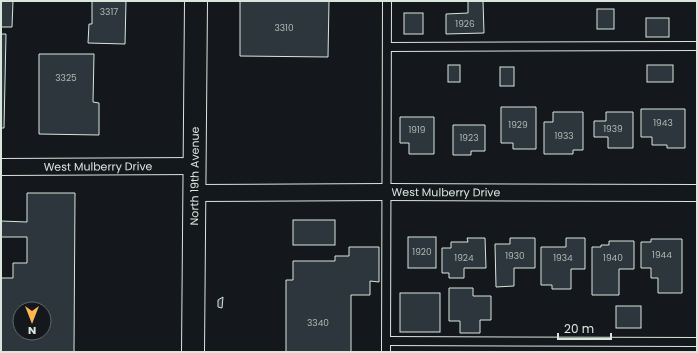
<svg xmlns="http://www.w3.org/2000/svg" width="698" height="353" font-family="Poppins,sans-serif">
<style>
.building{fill:#2c363c;stroke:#d8e6dc;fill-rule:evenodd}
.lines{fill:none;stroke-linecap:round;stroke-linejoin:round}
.lane-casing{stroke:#d8e6dc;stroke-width:10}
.street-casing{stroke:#d8e6dc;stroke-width:18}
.primary-casing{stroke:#d8e6dc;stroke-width:24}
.lane{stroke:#14181c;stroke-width:8}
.street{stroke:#14181c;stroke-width:16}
.primary{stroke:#14181c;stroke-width:22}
.labels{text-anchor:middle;stroke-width:3;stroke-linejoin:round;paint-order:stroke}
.number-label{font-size:9px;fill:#adbab4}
.street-label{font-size:11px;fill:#d8e6dc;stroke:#14181c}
</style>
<rect width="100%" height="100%" fill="#14181c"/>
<g class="building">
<path d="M1,1H13L12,27H1Z"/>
<path d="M92,1H126L125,44L88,43L89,24H92Z"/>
<path d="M240,1H329L328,57L240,56Z"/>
<path d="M468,1H483L484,33L446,34V14L468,13Z"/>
<rect x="597" y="9" width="17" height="20"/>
<rect x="404" y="13" width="19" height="21"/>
<rect x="646" y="18" width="23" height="19"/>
<path d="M1,34H6L4,128H1Z"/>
<path d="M39,54H94L93,102L99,103V135L39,134Z"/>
<rect x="448" y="65" width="12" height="17"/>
<rect x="647" y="65" width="26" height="17"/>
<rect x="500" y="67" width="14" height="19"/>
<path d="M501,107H536V149H513V143H501Z"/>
<path d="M641,109H685V148H667V145H652V137H641Z"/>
<path d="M553,112H583V150H573V154H544V122H553Z"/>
<path d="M606,112H633V148H608V137H594V121H606Z"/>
<path d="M400,117H434V154H409V143H400Z"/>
<path d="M453,125H485V151H471V155H453Z"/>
<path d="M27,193H75L74,352H1V278H13V263H27V237H1V221L27,222ZM20,309H44V333H20Z"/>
<rect x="293" y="220" width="42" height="25"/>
<rect x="408" y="237" width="28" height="31"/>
<path d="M467,238H485L486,268H464V278H449V273H442V248H451V242H468Z"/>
<path d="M510,238H535V268H514V286L496,287L495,244H510Z"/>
<path d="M566,238H585V269H571V289H552V285H541V247H566Z"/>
<path d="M651,239H682V293H658V278H651V268H641V242H651Z"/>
<path d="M609,241H634V269H619V295H592V247H601V245H609Z"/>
<path d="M349,247H379V282L370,281V295H351V352H286V280H293V261H335V256H349Z"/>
<path d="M449,288H473V296H491V320H480V333H460V321H449Z"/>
<rect x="400" y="293" width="40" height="39"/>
<path d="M223,297L222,308L218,307V300Z"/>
<rect x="616" y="306" width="25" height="22"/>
</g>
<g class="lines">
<defs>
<g id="lane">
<path d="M388,47L697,46"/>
<path d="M386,341L697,342"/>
<path d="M386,352L387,1"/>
</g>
<g id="street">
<path id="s1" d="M1,167L195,166"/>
<path id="s2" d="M195,193L386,192L697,193"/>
</g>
<g id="primary">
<path id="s3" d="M193,352L196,1"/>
</g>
</defs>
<use href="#lane" class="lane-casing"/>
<use href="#street" class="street-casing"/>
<use href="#primary" class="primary-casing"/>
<use href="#lane" class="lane"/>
<use href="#street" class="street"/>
<use href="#primary" class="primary"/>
</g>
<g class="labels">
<g class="number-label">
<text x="109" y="15">3317</text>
<text x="465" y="27">1926</text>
<text x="284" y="31">3310</text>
<text x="66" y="81">3325</text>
<text x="663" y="126">1943</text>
<text x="518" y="128">1929</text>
<text x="613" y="132">1939</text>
<text x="417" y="133">1919</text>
<text x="564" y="139">1933</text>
<text x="469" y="141">1923</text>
<text x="422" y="255">1920</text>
<text x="662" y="258">1944</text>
<text x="515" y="259">1930</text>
<text x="464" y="261">1924</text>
<text x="563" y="261">1934</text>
<text x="613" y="261">1940</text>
<text x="318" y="326">3340</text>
</g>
<g class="street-label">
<text dy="4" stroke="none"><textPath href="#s1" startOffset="97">West Mulberry Drive</textPath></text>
<text dy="4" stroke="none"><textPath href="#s3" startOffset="176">North 19th Avenue</textPath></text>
<text dy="4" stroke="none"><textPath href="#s2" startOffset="251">West Mulberry Drive</textPath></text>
</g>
</g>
<rect width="698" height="353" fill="none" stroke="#d8e6dc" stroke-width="4"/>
<g transform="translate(32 321) rotate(180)"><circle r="19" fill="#14181c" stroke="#626a69"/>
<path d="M0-3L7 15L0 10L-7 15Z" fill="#ffb74d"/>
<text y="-6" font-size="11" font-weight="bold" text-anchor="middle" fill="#d8e6dc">N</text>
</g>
<path d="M558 333v6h53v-6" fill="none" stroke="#d8e6dc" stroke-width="2"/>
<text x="564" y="333" font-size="12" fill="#d8e6dc" stroke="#14181c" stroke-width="3" paint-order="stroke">20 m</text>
</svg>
